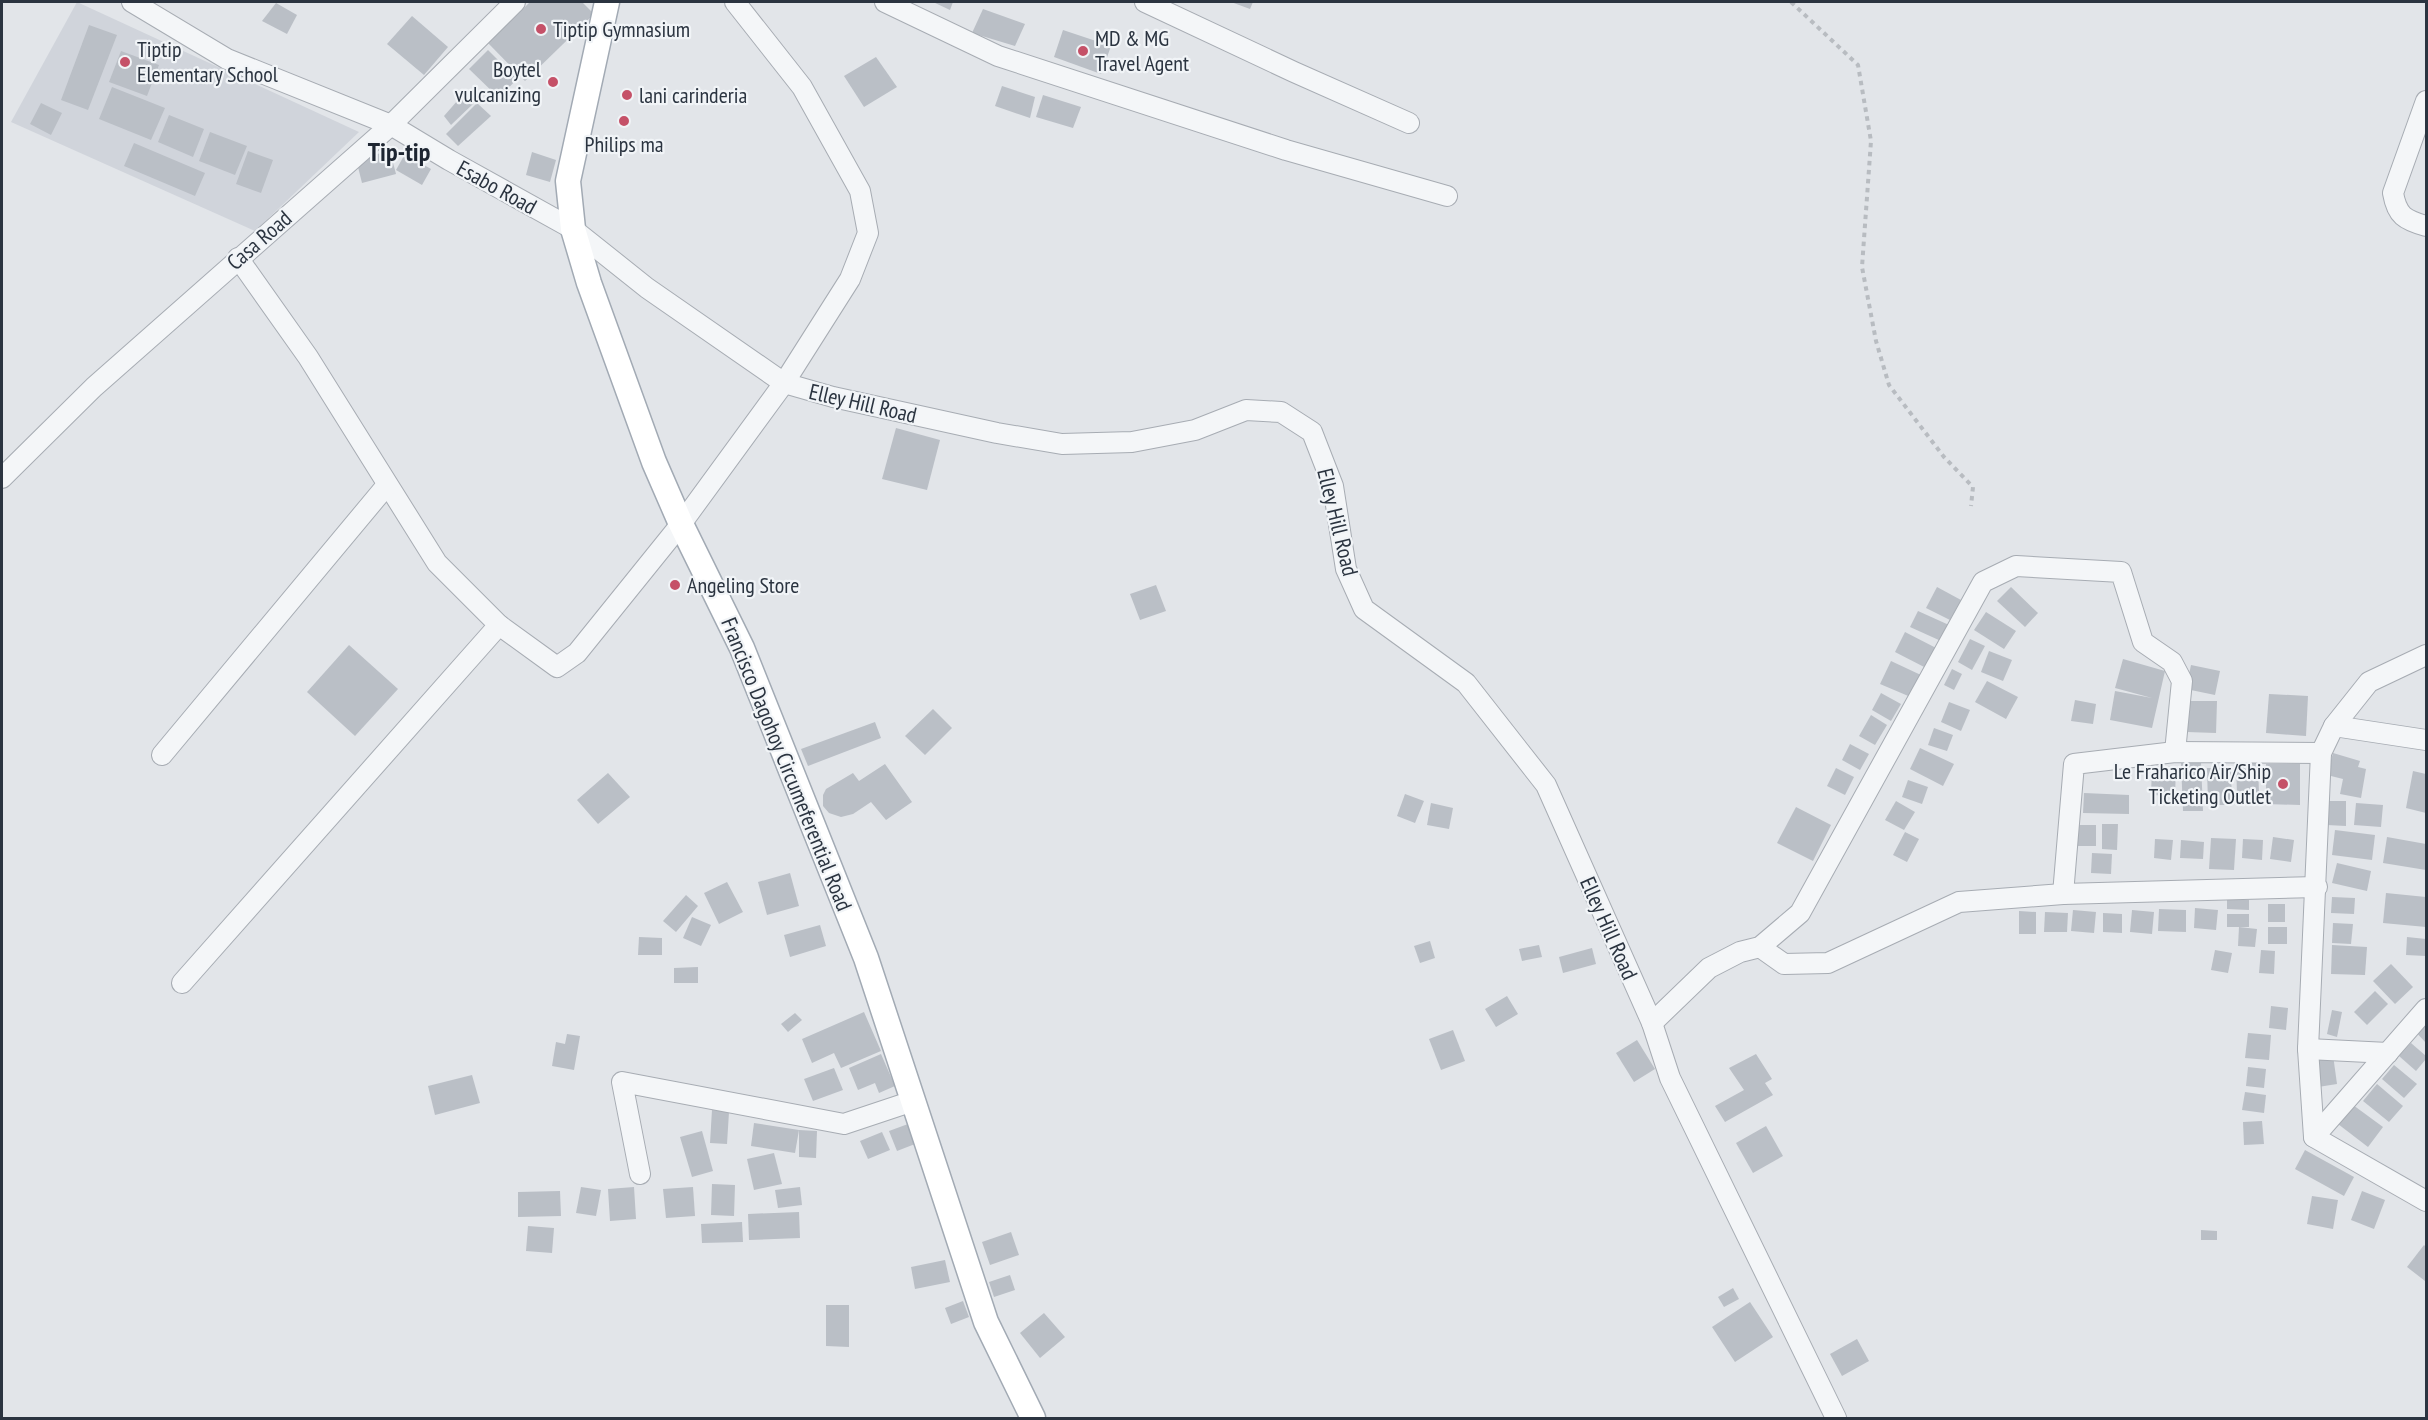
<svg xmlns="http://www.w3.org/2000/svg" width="2428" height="1420" font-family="'PT Sans Narrow',sans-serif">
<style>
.built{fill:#d0d4db}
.building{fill:#babfc6}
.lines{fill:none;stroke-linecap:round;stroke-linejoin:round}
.minor-casing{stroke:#a7acb3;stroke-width:22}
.major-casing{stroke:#a2aab4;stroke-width:27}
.path{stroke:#b8bcc1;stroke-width:4;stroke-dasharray:4.5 4.5;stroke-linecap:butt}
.minor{stroke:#f4f6f8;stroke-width:20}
.major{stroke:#fff;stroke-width:24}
.poi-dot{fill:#c55168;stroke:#f1f4f7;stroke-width:2}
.labels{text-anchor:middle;stroke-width:4.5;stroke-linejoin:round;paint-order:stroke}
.poi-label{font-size:22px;fill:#2b3440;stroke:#f1f4f7;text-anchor:start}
.street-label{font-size:22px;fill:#2b3440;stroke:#f1f4f7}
.quarter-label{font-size:26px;font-weight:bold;fill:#1d2531;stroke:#f1f4f7}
</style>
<rect width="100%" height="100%" fill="#e2e5e9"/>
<path class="built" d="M77,2L359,132L255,231L11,122Z"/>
<g class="building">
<path d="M530,2H582L594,14L525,81L488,43Z"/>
<path d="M933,2H953L950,10Z"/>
<path d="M1231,2H1253L1250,9Z"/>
<path d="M276,3L297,15L287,34L262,21Z"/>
<path d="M983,9L1025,24L1015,46L972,33Z"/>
<path d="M412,16L448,47L424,75L387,44Z"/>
<path d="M89,25L117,35L88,110L61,100Z"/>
<path d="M1063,30L1111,46L1101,74L1054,57Z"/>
<path d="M488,50L517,79L499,98L469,69Z"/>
<path d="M121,51L159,65L147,96L109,82Z"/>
<path d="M876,57L897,87L864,107L844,76Z"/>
<path d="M1002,86L1035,97L1030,118L995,106Z"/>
<path d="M112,87L165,108L151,140L99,119Z"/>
<path d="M465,92L474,103L451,125L444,116Z"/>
<path d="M1043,95L1081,107L1073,128L1036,117Z"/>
<path d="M41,103L62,113L51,135L30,124Z"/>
<path d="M477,103L491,116L458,146L446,134Z"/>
<path d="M169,115L204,129L193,157L158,142Z"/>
<path d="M210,132L247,146L235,175L199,161Z"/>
<path d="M134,143L205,173L195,196L124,166Z"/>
<path d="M248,151L273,160L261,193L236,184Z"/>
<path d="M390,151L396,174L362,183L356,159Z"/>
<path d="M532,152L556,160L550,182L526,175Z"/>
<path d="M405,154L431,169L422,185L396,170Z"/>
<path d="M896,428L940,440L927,490L882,479Z"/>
<path d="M1156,585L1166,611L1140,620L1130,594Z"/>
<path d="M1937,587L1961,600L1950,620L1926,608Z"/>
<path d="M2011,587L2038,613L2025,627L1997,601Z"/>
<path d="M1918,611L1949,625L1941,641L1910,627Z"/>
<path d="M1986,612L2016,631L2004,649L1974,630Z"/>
<path d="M1905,632L1938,649L1928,669L1895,652Z"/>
<path d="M1970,639L1985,646L1972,670L1958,662Z"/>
<path d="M349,645L398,689L355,736L307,692Z"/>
<path d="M1989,651L2012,660L2003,681L1981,672Z"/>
<path d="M2123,659L2165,671L2152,728L2110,720L2115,691L2152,698L2115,688Z"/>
<path d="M1891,661L1923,676L1913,698L1880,684Z"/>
<path d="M2191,665L2220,671L2215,695L2186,689Z"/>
<path d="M1952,669L1962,674L1954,690L1944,685Z"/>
<path d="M1987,681L2018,697L2006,719L1975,702Z"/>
<path d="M1881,693L1901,704L1891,721L1872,710Z"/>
<path d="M2269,694L2308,696L2306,736L2266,733Z"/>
<path d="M2075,700L2096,704L2093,724L2071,721Z"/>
<path d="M2188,701H2217L2216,733L2187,732Z"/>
<path d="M1949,702L1970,710L1961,731L1941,722Z"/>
<path d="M933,709L952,728L925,755L905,736Z"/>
<path d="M1871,715L1887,725L1875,745L1859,736Z"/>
<path d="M875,722L881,738L808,766L801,749Z"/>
<path d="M1934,728L1953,735L1947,751L1928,745Z"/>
<path d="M1850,744L1869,754L1860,770L1842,760Z"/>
<path d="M1920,748L1954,764L1943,786L1910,769Z"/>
<path d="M2333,753L2360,761L2358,767L2366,769L2361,798L2340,794L2343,779L2327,775Z"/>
<path d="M2201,762L2203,811H2183L2181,763Z"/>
<path d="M2258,763L2259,794H2237L2236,764Z"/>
<path d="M885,764L912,802L886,820L871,802L853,814L841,817L829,813L823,806V795L826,789L853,773L859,781Z"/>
<path d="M2266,764H2300V805L2266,804Z"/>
<path d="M2152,766L2176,767L2175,796L2151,795Z"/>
<path d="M1836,768L1854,777L1845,795L1827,786Z"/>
<path d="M2207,768H2231L2232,805H2208Z"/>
<path d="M2413,771L2426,774V813L2406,808Z"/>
<path d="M608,773L630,797L598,824L577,800Z"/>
<path d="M1908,780L1928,787L1922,804L1902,797Z"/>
<path d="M2084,793L2129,795V814L2083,813Z"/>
<path d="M1405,794L1424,801L1415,823L1397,816Z"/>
<path d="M1896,801L1915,812L1904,830L1885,820Z"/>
<path d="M2327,801H2346V826L2327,825Z"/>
<path d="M1431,803L1453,808L1449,829L1427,825Z"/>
<path d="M2356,803L2383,805L2381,827L2354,825Z"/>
<path d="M1796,807L1831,825L1813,861L1777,843Z"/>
<path d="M2102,824H2118L2117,850L2102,849Z"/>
<rect x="2078" y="825" width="18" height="21"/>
<path d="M2335,830L2375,835L2372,860L2332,855Z"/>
<path d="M1905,832L1919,839L1907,862L1893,855Z"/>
<path d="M2273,837L2294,840L2291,862L2270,859Z"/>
<path d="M2387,837L2426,844V870L2383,863Z"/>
<path d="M2211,838L2236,839L2234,870L2209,869Z"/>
<path d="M2155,839L2173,840L2171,860L2154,858Z"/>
<path d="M2243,839L2263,840L2262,860L2242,858Z"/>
<path d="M2181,840L2204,842L2203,859L2180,858Z"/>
<path d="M2092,853L2112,854L2111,874L2091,873Z"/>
<path d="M2337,863L2371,871L2367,891L2332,883Z"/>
<path d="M790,873L799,906L767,915L758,882Z"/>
<path d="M727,882L743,912L719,924L704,893Z"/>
<path d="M2386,893L2426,897V927L2383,923Z"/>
<path d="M686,895L698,906L676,932L663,921Z"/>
<path d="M2332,897L2355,898L2354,914L2331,913Z"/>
<path d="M2227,900H2249V910L2227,909Z"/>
<rect x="2268" y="904" width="17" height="18"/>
<path d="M2195,908L2218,910L2216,930L2194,928Z"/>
<path d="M2159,909L2186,910V932L2158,931Z"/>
<path d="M2073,910L2096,912L2094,933L2071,931Z"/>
<path d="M2132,910L2154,912L2152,934L2130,932Z"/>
<path d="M2019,911L2036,912V934H2019Z"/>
<path d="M2045,912L2068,913L2067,932H2044Z"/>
<path d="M2103,913L2122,914V933L2103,932Z"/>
<rect x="2227" y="914" width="22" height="13"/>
<path d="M692,917L711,925L701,946L683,938Z"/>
<path d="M2333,923L2353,924L2351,944L2332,943Z"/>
<path d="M820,925L826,946L790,957L784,935Z"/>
<path d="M2239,927L2257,929L2255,947L2238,946Z"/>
<rect x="2268" y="927" width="19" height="17"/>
<path d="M639,937L662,938V955H638Z"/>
<path d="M2407,937L2426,939V956L2406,955Z"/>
<path d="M1430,941L1435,958L1420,963L1414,946Z"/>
<path d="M1539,945L1542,957L1522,961L1519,949Z"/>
<path d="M2332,945L2367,947L2365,975L2331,974Z"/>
<path d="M1592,948L1596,964L1563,973L1559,957Z"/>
<path d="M2215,950L2232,953L2228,973L2211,970Z"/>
<path d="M2261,950L2275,951L2274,974L2259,973Z"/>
<path d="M2391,964L2413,987L2395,1004L2373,981Z"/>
<path d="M698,967V983H674V968Z"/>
<path d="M2375,991L2388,1004L2367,1025L2354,1012Z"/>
<path d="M1507,996L1518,1014L1496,1027L1485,1009Z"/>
<path d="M2271,1006L2288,1008L2286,1030L2269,1028Z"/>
<path d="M2332,1010L2342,1012L2337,1037L2327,1034Z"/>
<path d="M864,1012L881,1051L841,1068L834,1053L812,1063L802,1039Z"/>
<path d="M795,1013L802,1020L788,1032L781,1024Z"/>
<path d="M2426,1019V1043L2414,1030Z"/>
<path d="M1453,1030L1465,1061L1441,1070L1429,1039Z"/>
<path d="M2248,1033L2271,1035L2269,1060L2245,1058Z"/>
<path d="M567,1034L580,1036L574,1070L552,1066L556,1042L565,1044Z"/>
<path d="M1637,1040L1655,1069L1634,1082L1616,1053Z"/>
<path d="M2411,1043L2426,1056V1059L2416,1071L2399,1056Z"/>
<path d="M881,1054L895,1086L879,1093L875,1083L858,1090L849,1068Z"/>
<path d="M1756,1054L1772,1079L1765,1083L1773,1095L1725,1122L1715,1106L1744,1090L1729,1068Z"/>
<path d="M2333,1055L2337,1084L2318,1087L2314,1057Z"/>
<path d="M2394,1065L2417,1084L2404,1098L2382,1079Z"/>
<path d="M2248,1067L2266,1069L2264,1088L2246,1086Z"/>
<path d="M834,1068L843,1090L813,1101L804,1079Z"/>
<path d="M472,1075L480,1103L435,1115L428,1086Z"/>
<path d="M2377,1084L2403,1106L2389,1122L2363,1101Z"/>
<path d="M2245,1092L2266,1095L2264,1113L2242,1110Z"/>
<path d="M2353,1105L2383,1127L2368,1147L2338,1124Z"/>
<path d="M712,1110L729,1112L727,1144L710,1143Z"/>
<path d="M2262,1121L2264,1144L2244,1145L2243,1122Z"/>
<path d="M754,1123L799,1130L795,1153L751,1146Z"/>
<path d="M908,1124L915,1144L897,1151L889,1131Z"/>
<path d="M1766,1126L1783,1156L1753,1173L1736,1143Z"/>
<path d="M799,1130L817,1131L816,1158L799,1157Z"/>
<path d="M702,1131L713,1171L692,1177L680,1137Z"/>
<path d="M882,1132L890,1150L868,1159L860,1141Z"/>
<path d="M2305,1150L2354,1177L2344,1196L2295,1169Z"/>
<path d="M774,1153L782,1184L754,1190L747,1159Z"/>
<path d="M712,1184L735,1185L734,1216L711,1215Z"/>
<path d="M581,1187L601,1190L596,1216L576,1213Z"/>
<path d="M634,1187L636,1219L610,1221L608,1189Z"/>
<path d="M693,1187L695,1216L666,1218L663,1189Z"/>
<path d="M800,1187L802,1205L778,1208L775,1190Z"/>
<path d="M560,1191L561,1216L518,1217V1192Z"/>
<path d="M2362,1191L2385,1200L2374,1229L2351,1220Z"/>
<path d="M2312,1196L2338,1200L2333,1229L2307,1224Z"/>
<path d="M799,1212L800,1238L749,1240L748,1214Z"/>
<path d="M742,1222L743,1242L702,1243L701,1224Z"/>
<path d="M528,1226L554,1228L552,1253L526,1251Z"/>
<path d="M2201,1230L2217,1231V1240H2201Z"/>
<path d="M1011,1232L1019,1255L990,1265L982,1242Z"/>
<path d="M2424,1245L2426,1247V1279L2425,1281L2407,1267Z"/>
<path d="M945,1260L950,1282L915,1289L911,1267Z"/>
<path d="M1010,1275L1015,1290L994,1297L989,1282Z"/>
<path d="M1733,1288L1739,1299L1724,1307L1718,1297Z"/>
<path d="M963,1301L969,1317L951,1324L945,1308Z"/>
<path d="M1750,1302L1773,1337L1735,1362L1712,1327Z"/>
<path d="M826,1305H849V1347L826,1346Z"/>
<path d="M1044,1313L1065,1337L1040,1358L1020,1333Z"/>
<path d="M1857,1339L1869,1361L1842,1376L1830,1354Z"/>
</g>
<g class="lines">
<defs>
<g id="minor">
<path d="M132,2L227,59L391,125L449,160L573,229L647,288L784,383L833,397L997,433L1062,444L1132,442L1195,430L1246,410L1281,412L1312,432L1333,486L1346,569L1364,609L1466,683L1546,785L1652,1023L1670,1078L1836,1418"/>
<path d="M885,2L998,56L1286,150L1447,196"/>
<path d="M1145,2L1294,72L1409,123"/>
<path d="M2426,101L2393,193C2397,216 2405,220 2426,226"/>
<path d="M238,258L308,357L437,563L499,625L557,667L577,653L681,524L784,383L850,279L868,233L860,191L802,87L735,2"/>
<path d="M2,478L94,387L391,125L515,2"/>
<path d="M2426,655L2369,682L2334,726L2321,753L2308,1049L2314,1137L2426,1201"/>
<path d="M2334,726L2426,740"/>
<path d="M162,755L387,485"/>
<path d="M2063,894L2074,764L2175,752L2321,753"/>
<path d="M1760,947L1784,964L1828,963L1959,902L2063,894L2317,887"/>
<path d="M182,983L499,625"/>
<path d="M1652,1023L1709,968L1740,952L1760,947L1800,913L1983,582L2016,566L2121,572L2143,642L2172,662L2182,681L2175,752"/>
<path d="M2308,1049L2388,1053"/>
<path d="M2314,1137L2426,1009"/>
<path d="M640,1174L622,1082L844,1124L913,1101"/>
</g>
<path id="major" d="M607,2L568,181L573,229L589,283L654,462L681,524L742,648L866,958L986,1322L1033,1418"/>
</defs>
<use href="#minor" class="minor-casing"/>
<use href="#major" class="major-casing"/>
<path class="path" d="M1791,2L1858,65L1871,141L1862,267L1876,341L1889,385L1944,457L1973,487L1971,506"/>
<use href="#minor" class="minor"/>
<use href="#major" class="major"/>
</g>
<g class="poi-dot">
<circle cx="541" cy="29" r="6"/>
<circle cx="1083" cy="51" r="6"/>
<circle cx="125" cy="62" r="6"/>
<circle cx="553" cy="82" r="6"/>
<circle cx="627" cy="95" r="6"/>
<circle cx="624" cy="121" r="6"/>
<circle cx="675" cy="585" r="6"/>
<circle cx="2283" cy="784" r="6"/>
</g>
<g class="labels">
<g class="poi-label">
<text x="553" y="37">Tiptip Gymnasium</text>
<text x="1095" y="46">MD &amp; MG<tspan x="1095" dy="25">Travel Agent</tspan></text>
<text x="137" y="57">Tiptip<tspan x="137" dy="25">Elementary School</tspan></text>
<text x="541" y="77" text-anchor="end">Boytel<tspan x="541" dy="25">vulcanizing</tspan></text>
<text x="639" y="103">lani carinderia</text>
<text x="624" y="152" text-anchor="middle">Philips ma</text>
<text x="687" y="593">Angeling Store</text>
<text x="2271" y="779" text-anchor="end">Le Fraharico Air/Ship<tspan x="2271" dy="25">Ticketing Outlet</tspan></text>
</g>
<g class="street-label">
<text transform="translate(497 187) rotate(29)" y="8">Esabo Road</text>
<text transform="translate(259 240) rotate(-41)" y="8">Casa Road</text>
<text transform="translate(863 403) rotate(13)" y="8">Elley Hill Road</text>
<text transform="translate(1338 522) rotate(76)" y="8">Elley Hill Road</text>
<text transform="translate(787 764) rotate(68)" y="8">Francisco Dagohoy Circumeferential Road</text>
<text transform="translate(1609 928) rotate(66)" y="8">Elley Hill Road</text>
</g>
<g class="quarter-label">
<text x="399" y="161">Tip-tip</text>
</g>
</g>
<rect width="2428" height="1420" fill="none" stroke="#2b3440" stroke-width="6"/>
</svg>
